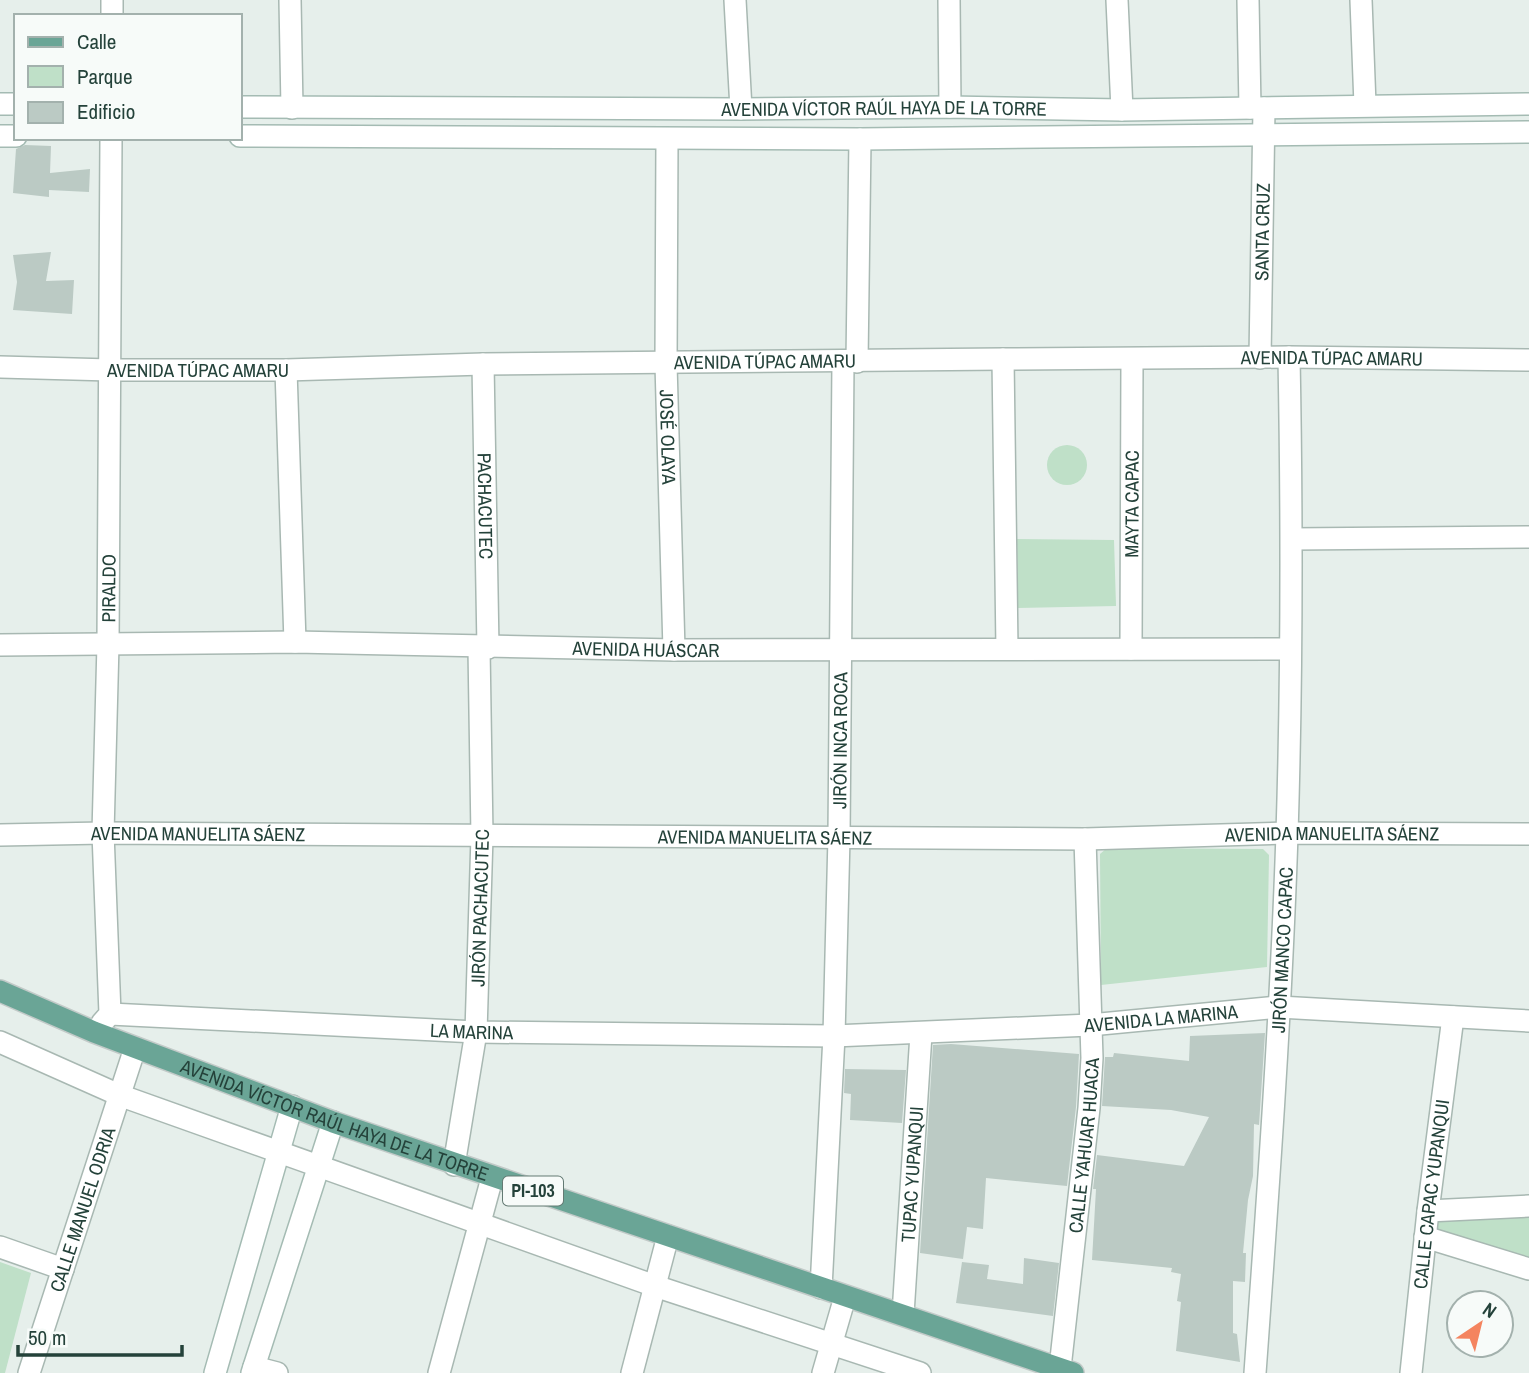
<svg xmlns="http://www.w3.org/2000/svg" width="1529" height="1373" font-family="'Archivo Narrow',sans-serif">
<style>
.green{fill:#bfe0c8}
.building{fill:#bbcac4}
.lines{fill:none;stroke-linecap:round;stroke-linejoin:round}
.street-casing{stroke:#a8b8b2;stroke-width:24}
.secondary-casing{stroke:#a4bbb3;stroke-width:24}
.primary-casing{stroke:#c2cac8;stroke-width:24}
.street{stroke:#fff;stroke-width:21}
.secondary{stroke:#fff;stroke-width:21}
.primary{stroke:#6aa596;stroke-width:21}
.labels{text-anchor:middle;stroke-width:5;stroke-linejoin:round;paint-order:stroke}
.shield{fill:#f7fbf9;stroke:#637a73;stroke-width:2}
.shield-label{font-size:18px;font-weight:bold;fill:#24423a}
.street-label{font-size:19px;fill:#24423a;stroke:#f7fbf9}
</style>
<rect width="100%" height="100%" fill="#e6efeb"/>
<g class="green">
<circle cx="1067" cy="465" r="20"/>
<path d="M1017,539L1114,540L1116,606L1018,608Z"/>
<path d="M1107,848L1263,849L1269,855L1267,967L1101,985L1100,854Z"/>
<path d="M1529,1212V1263L1437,1234L1439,1215Z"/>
<path d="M0,1262L31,1273L5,1373H0Z"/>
</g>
<g class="building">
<path d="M25,145L51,146L50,173L90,169L89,192L49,190V197L13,193L16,149Z"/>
<path d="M51,252L46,281L74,280L72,314L13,310L17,282L13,255Z"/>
<path d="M1265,1033L1259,1125L1254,1124L1253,1176L1248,1200L1243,1253H1246L1245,1282L1233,1281V1333L1237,1334L1240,1362L1176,1351L1181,1302L1177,1301L1181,1274L1171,1272L1172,1268L1092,1260L1096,1189H1093L1097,1155L1184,1166L1209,1117L1171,1110L1102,1106L1105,1057H1113L1114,1053L1189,1061L1190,1036Z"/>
<path d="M951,1044L1079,1054L1076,1107L1067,1186L986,1178L983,1229L967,1227L963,1259L920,1253L933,1045Z"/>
<path d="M845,1069L906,1070L902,1123L850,1120L851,1094L844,1093Z"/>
<path d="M1024,1258L1059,1263L1053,1316L956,1303L962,1262L989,1265L987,1279L1023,1284Z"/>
</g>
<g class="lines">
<defs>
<g id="street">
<path d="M112,0V16"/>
<path d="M290,0L292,108"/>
<path d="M735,0L741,109"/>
<path d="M949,0L950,107"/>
<path d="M1117,0L1122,110"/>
<path d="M1248,0L1250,108"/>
<path d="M1361,0L1365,105"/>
<path id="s1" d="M667,139L666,364L674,650"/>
<path id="s2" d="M1260,358L1264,108"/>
<path d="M1003,359L1007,649"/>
<path d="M857,362L860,139"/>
<path id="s3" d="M483,364L488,648"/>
<path id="s4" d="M0,367L110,370H286L483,364L1003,359L1289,357L1529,360"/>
<path d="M286,370L295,642"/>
<path d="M1292,539L1529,537"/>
<path id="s5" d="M0,645L295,642L674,650L1290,649"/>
<path id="s6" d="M1131,649L1132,359"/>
<path id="s7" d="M0,835L103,833L1085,839L1287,833L1529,834"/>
<path id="s8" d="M110,1014L476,1032L834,1036L1090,1025L1279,1007L1529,1021"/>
<path id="s9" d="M102,1023L110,1014L103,833L108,644L111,138"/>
<path d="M0,1042L119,1095L655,1286L920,1373"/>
<path id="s10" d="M454,1165L476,1032L482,836L479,648"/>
<path d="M1428,1211L1529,1206"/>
<path d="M1425,1237L1529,1269"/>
<path d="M0,1247L63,1269"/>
<path id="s11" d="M821,1288L834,1036L839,837L843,362"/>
<path id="s12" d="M903,1314L921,1034"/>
<path d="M254,1367L277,1373"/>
<path id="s13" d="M1060,1368L1089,1108L1092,1058L1085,839"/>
<path id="s14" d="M29,1373L135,1048"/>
<path d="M439,1373L492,1178"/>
<path d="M632,1373L668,1236"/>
<path d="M823,1373L845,1297"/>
<path id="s15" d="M1255,1373C1268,1194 1281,1014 1287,834C1292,675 1292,516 1289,357"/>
<path id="s16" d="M1411,1373L1428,1211L1453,1017"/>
</g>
<g id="secondary">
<path d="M0,104H16"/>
<path id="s17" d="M240,107L741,109L950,107L1122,110L1529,104"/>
<path d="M0,136H16"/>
<path d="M240,136L860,139L1529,132"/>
<path d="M215,1373L292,1106"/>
<path d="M252,1373L333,1122"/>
</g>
<g id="primary">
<path id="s18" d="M0,991L94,1032L333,1122L1073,1373"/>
</g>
</defs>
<use href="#street" class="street-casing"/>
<use href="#secondary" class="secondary-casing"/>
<use href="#primary" class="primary-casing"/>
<use href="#street" class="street"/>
<use href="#secondary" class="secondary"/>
<use href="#primary" class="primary"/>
</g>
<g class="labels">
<rect class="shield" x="503" y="1176.5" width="60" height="29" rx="5"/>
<g class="shield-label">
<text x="533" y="1197">PI-103</text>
</g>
<g class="street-label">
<text dy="7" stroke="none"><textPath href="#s17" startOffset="644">AVENIDA VÍCTOR RAÚL HAYA DE LA TORRE</textPath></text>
<text dy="7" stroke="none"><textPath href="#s2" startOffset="126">SANTA CRUZ</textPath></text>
<text dy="7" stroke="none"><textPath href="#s4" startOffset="1332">AVENIDA TÚPAC AMARU</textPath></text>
<text dy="7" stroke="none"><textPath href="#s4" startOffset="765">AVENIDA TÚPAC AMARU</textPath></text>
<text dy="7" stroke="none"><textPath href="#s4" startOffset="198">AVENIDA TÚPAC AMARU</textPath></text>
<text dy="7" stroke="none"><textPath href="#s1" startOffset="298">JOSÉ OLAYA</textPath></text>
<text dy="7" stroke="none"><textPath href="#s6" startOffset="145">MAYTA CAPAC</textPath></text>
<text dy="7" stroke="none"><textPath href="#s3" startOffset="142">PACHACUTEC</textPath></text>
<text dy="7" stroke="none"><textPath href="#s9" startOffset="438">PIRALDO</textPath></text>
<text dy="7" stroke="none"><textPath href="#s5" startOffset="646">AVENIDA HUÁSCAR</textPath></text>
<text dy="7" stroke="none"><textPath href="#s11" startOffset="548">JIRÓN INCA ROCA</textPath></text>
<text dy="7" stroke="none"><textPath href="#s7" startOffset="198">AVENIDA MANUELITA SÁENZ</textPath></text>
<text dy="7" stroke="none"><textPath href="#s7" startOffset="1332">AVENIDA MANUELITA SÁENZ</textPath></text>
<text dy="7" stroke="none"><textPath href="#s7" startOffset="765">AVENIDA MANUELITA SÁENZ</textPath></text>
<text dy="7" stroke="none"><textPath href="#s10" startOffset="259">JIRÓN PACHACUTEC</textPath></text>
<text dy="7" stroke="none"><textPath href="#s15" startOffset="424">JIRÓN MANCO CAPAC</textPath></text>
<text dy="7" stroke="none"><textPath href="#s8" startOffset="1052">AVENIDA LA MARINA</textPath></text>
<text dy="7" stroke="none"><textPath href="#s8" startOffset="362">LA MARINA</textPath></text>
<text dy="7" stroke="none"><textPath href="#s18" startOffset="359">AVENIDA VÍCTOR RAÚL HAYA DE LA TORRE</textPath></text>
<text dy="7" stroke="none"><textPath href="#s13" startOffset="224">CALLE YAHUAR HUACA</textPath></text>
<text dy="7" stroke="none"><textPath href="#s12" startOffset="140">TUPAC YUPANQUI</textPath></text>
<text dy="7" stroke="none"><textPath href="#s16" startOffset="180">CALLE CAPAC YUPANQUI</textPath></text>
<text dy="7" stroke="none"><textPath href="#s14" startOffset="172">CALLE MANUEL ODRIA</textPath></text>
</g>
</g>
<rect x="14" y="14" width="228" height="126" fill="#f7fbf9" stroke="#a3b1ad" stroke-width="2"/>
<rect x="28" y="37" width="35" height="10" fill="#6aa596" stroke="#a3b1ad" stroke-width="2"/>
<text x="77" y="49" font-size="21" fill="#24423a">Calle</text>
<rect x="28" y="66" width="35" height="21" fill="#bfe0c8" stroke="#a3b1ad" stroke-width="2"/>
<text x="77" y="84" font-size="21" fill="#24423a">Parque</text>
<rect x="28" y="102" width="35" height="21" fill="#bbcac4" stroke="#a3b1ad" stroke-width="2"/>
<text x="77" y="119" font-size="21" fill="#24423a">Edificio</text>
<g transform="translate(1480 1324) rotate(35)"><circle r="33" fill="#f7fbf9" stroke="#a3b1ad" stroke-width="2"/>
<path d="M0-5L12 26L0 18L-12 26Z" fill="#f4845f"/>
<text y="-10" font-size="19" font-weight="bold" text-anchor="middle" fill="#24423a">N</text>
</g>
<path d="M18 1345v10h164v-10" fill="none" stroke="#24423a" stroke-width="3.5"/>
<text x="28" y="1345" font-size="21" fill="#24423a" stroke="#f7fbf9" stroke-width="5" paint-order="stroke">50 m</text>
</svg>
